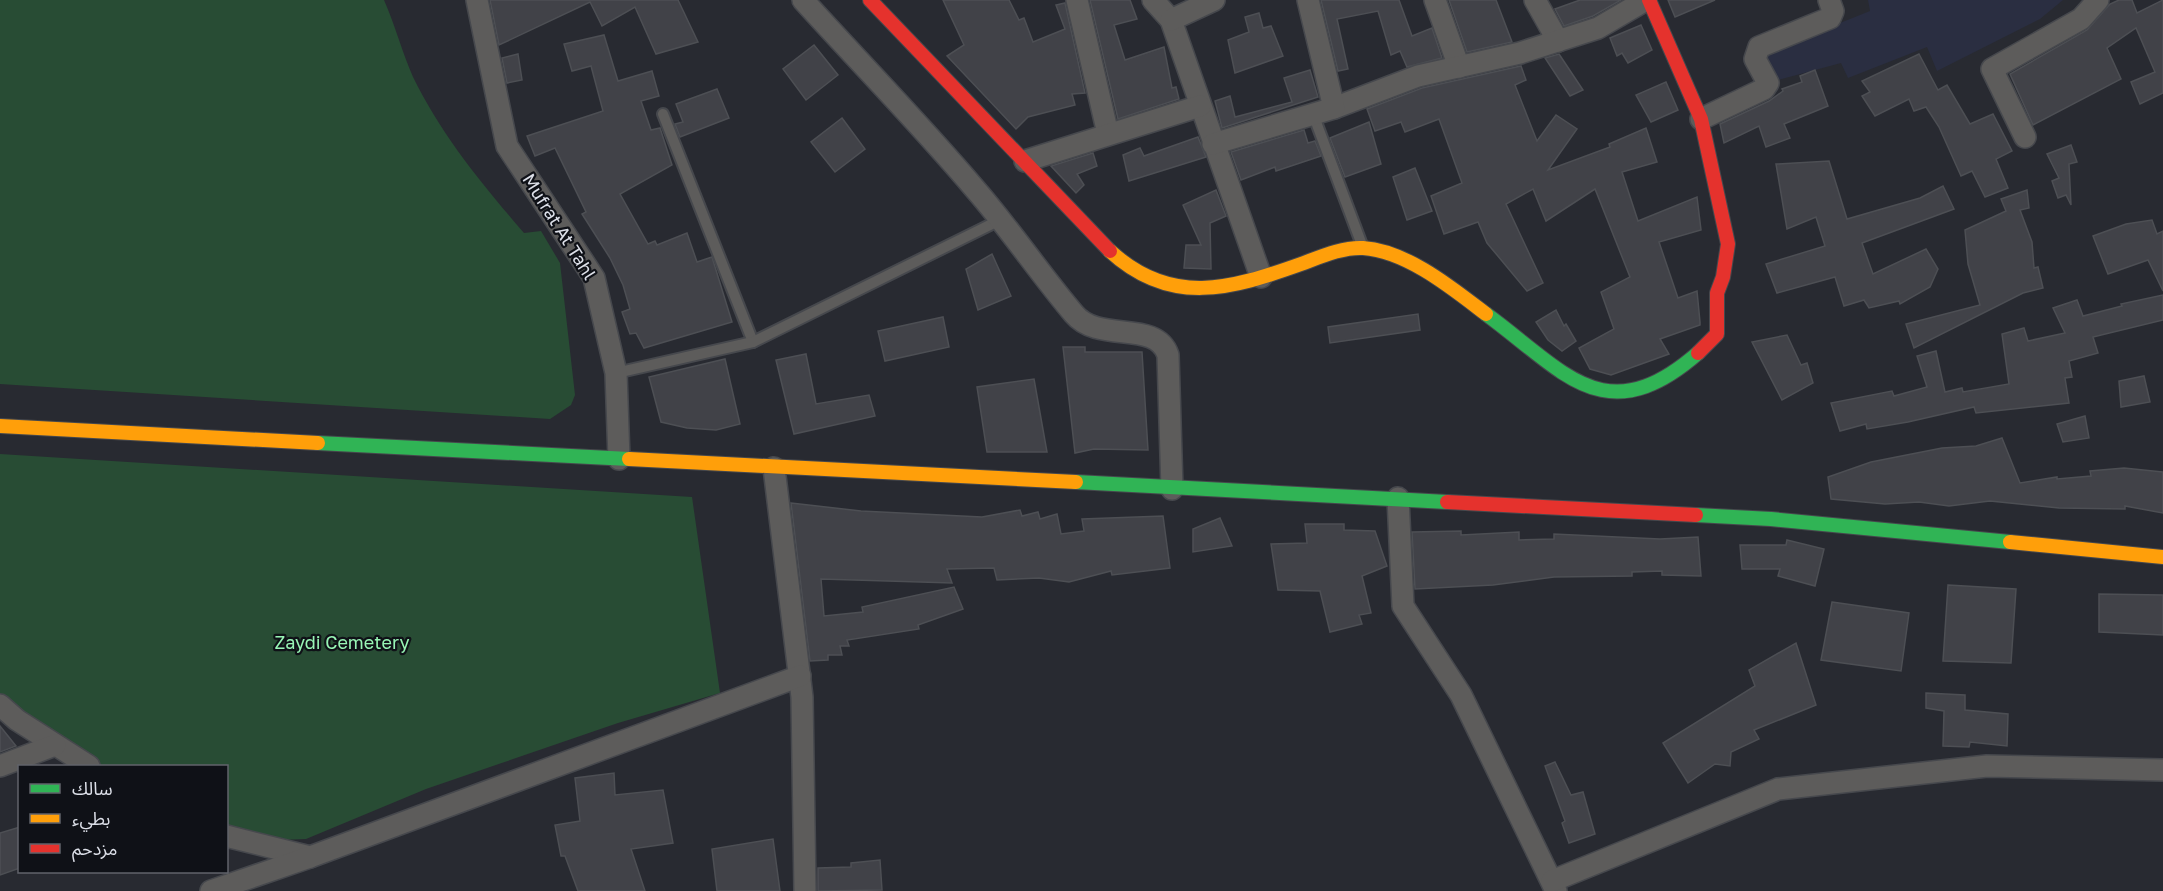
<svg xmlns="http://www.w3.org/2000/svg" width="2163" height="891" font-family="'Golos Text','Noto Sans Arabic',sans-serif">
<style>
.built{fill:#2a2e41}
.green{fill:#284c34}
.building{fill:#414248;stroke:#4d4f54;stroke-width:1.5}
.lines{fill:none;stroke-linecap:round;stroke-linejoin:round}
.lane-casing{stroke:#46484d;stroke-width:14}
.street-casing{stroke:#46484d;stroke-width:24}
.fast-casing{stroke:#46484d;stroke-width:16}
.slow-casing{stroke:#46484d;stroke-width:16}
.jam-casing{stroke:#46484d;stroke-width:16}
.lane{stroke:#5d5c5b;stroke-width:10}
.street{stroke:#5d5c5b;stroke-width:21}
.fast{stroke:#30b455;stroke-width:14}
.slow{stroke:#ff9f0a;stroke-width:14}
.jam{stroke:#e5322d;stroke-width:14}
.labels{text-anchor:middle;stroke-width:4.5;stroke-linejoin:round;paint-order:stroke}
.street-label{font-size:18px;fill:#dcdfe8;stroke:#0f1117}
.park-label{font-size:18px;fill:#98f5b5;stroke:#0f1117}
</style>
<rect width="100%" height="100%" fill="#282a31"/>
<path class="built" d="M1868,0H2063L2040,19L1937,71L1927,47L1848,78L1841,63L1778,80L1765,53L1870,11Z"/>
<g class="green">
<path d="M0,0H384C395,25 402,52 413,77C442,136 482,184 524,233L541,231L560,263L575,395L571,405L550,419L0,384Z"/>
<path d="M0,454L692,497L720,693L618,723L426,789L306,839L278,840L227,827L226,766H101L26,719L0,696Z"/>
</g>
<g class="building">
<path d="M490,0H678L698,42L656,54L635,7L602,26L590,2L499,45Z"/>
<path d="M943,0H1009L1019,20L1024,18L1033,42L1065,29L1056,5L1065,3L1085,93L1072,94L1075,105L1028,117L1016,129L947,56L964,45Z"/>
<path d="M1090,0H1130L1137,19L1114,25L1125,60L1164,47L1172,88L1176,87L1179,99L1118,119Z"/>
<path d="M1321,0H1399L1412,36L1432,28L1442,58L1407,67L1400,51L1391,55L1378,11L1337,19L1348,69L1338,71Z"/>
<path d="M1449,0H1496L1512,42L1467,52Z"/>
<path d="M1580,0H1621L1593,16L1564,26L1555,9Z"/>
<path d="M1668,0H1715L1675,17Z"/>
<path d="M2119,0H2132L2137,13L2163,0V93L2140,104L2131,82L2155,72L2136,28L2107,48L2121,79L2033,125L2010,74L2087,30L2110,4Z"/>
<path d="M1259,13L1263,28L1271,26L1283,56L1235,73L1228,40L1249,32L1245,17Z"/>
<path d="M1641,25L1652,50L1628,63L1622,53L1617,56L1610,38Z"/>
<path d="M604,35L618,81L652,71L659,96L641,101L651,130L660,128L672,165L620,194L648,244L655,241L657,245L687,233L697,262L712,257L732,322L644,348L636,333L630,334L622,312L630,309L623,285L610,258L582,214L586,212L555,148L535,156L527,136L603,111L591,66L572,71L564,44Z"/>
<path d="M814,45L838,75L806,100L783,69Z"/>
<path d="M518,54L522,80L507,83L502,58Z"/>
<path d="M1559,54L1583,90L1570,96L1545,58Z"/>
<path d="M1919,54L1938,90L1947,85L1970,124L1993,114L2012,151L1996,159L2008,188L1985,197L1972,171L1961,176L1939,127L1926,107L1914,111L1909,99L1875,116L1862,96L1870,92L1862,81Z"/>
<path d="M1521,66L1526,80L1515,85L1537,141L1556,115L1577,129L1548,170L1610,147L1609,144L1646,128L1657,162L1622,172L1638,221L1697,197L1701,230L1659,242L1678,298L1697,291L1700,322V325L1660,339L1669,354L1611,375L1590,369L1579,348L1614,329L1601,292L1630,277L1595,189L1546,221L1533,189L1506,204L1543,283L1527,291L1487,243L1478,222L1444,234L1431,196L1462,183L1439,119L1405,132L1401,122L1375,131L1367,109L1422,88Z"/>
<path d="M1310,70L1318,97L1222,128L1215,101L1230,96L1235,117L1292,102L1284,78Z"/>
<path d="M1815,70L1828,106L1784,124L1790,138L1766,147L1759,126L1724,143L1720,124L1769,101L1783,91L1782,89L1802,82L1800,76Z"/>
<path d="M1666,82L1678,110L1651,122L1636,95Z"/>
<path d="M717,89L729,118L680,137L675,124L683,122L676,104Z"/>
<path d="M842,118L865,149L835,172L811,142Z"/>
<path d="M1369,122L1381,164L1345,177L1330,138Z"/>
<path d="M1304,130L1308,143L1315,141L1321,156L1276,171L1275,167L1241,180L1231,152Z"/>
<path d="M1198,137L1206,157L1129,181L1123,155L1140,148L1144,156Z"/>
<path d="M2071,145L2077,162L2069,164L2071,205L2066,195L2058,198L2052,181L2059,178L2047,154Z"/>
<path d="M1093,153L1097,166L1077,174L1084,185L1076,193L1051,166Z"/>
<path d="M1829,161L1847,219L1920,198L1943,186L1954,209L1862,243L1873,274L1926,249L1938,269L1930,287L1900,304L1899,301L1869,308L1864,300L1844,306L1835,277L1777,293L1766,264L1825,246L1816,217L1787,229L1776,164Z"/>
<path d="M1415,168L1432,211L1407,220L1393,177Z"/>
<path d="M1216,190L1226,216L1210,223L1211,269L1184,268L1186,245H1201L1183,205Z"/>
<path d="M2027,190L2029,208L2020,210L2032,242L2034,268L2038,267L2043,288L2023,293L1914,348L1906,324L1980,305L1968,264L1965,230L2006,211L2001,199Z"/>
<path d="M2152,220L2157,234L2163,231V291L2148,260L2108,274L2093,236L2126,224Z"/>
<path d="M992,254L1011,296L978,310L966,269Z"/>
<path d="M2163,295V320L2093,337L2098,353L2069,361L2072,377L2065,378L2069,403L1976,413L1974,407L1908,422L1867,429L1866,424L1840,431L1831,403L1892,391L1894,396L1927,387L1917,356L1936,351L1945,392L1962,388L1963,392L2009,384L2002,334L2024,328L2028,341L2065,333L2053,308L2077,300L2083,316L2122,306L2121,304Z"/>
<path d="M1556,310L1564,326L1566,324L1576,341L1562,351L1548,340L1536,322Z"/>
<path d="M1418,314L1420,330L1330,343L1328,327Z"/>
<path d="M943,317L949,347L885,361L878,331Z"/>
<path d="M1787,335L1801,365L1807,363L1813,383L1782,400L1752,342Z"/>
<path d="M1063,347H1085V352H1142L1148,450L1094,449L1075,453Z"/>
<path d="M806,354L816,404L869,395L875,416L794,434L776,360Z"/>
<path d="M725,359L740,424L716,430L687,428L661,422L649,377Z"/>
<path d="M2144,376L2150,402L2121,407L2119,381Z"/>
<path d="M1034,379L1047,452H987L977,387Z"/>
<path d="M2085,416L2089,438L2063,442L2057,424Z"/>
<path d="M2002,438L2020,483L2057,477V479L2091,476L2090,471L2124,468L2163,472V513L2125,506V509L2059,508L1990,501L1949,506L1919,502L1885,504L1831,499L1828,477L1871,462L1942,448L1976,446Z"/>
<path d="M791,503L861,511L982,517L1020,510L1022,516L1038,512L1040,519L1057,514L1061,534L1084,531L1082,519L1163,516L1170,568L1112,575L1111,571L1069,582L1039,578L997,580L994,568L947,569L952,583L821,579L824,616L863,612L862,607L954,587L963,609L918,625L919,629L847,640L849,646H840L842,655H828V660L810,661Z"/>
<path d="M1220,518L1232,546L1193,552V529Z"/>
<path d="M1305,524H1344V530L1375,531L1387,566L1362,576L1371,613L1359,615L1362,624L1330,632L1320,591L1278,590L1271,544L1307,543Z"/>
<path d="M1461,531V535L1519,532V540L1554,539V534L1660,539L1698,537L1701,576L1662,575V571L1632,572V576L1554,577L1493,585L1415,589L1412,532Z"/>
<path d="M1787,540L1824,549L1815,586L1778,576L1780,569H1742L1740,545H1786Z"/>
<path d="M1948,585L2016,589L2011,663L1943,661Z"/>
<path d="M2099,594L2163,595V635L2099,632Z"/>
<path d="M1832,602L1909,613L1901,671L1821,660Z"/>
<path d="M1796,643L1816,705L1754,730L1759,739L1731,752L1730,766L1715,764L1688,783L1663,743L1755,686L1749,670Z"/>
<path d="M1926,693L1965,695V710L2008,714L2007,746L1970,742L1969,747L1943,746L1944,711L1926,708Z"/>
<path d="M0,726L16,746L0,752Z"/>
<path d="M1555,762L1571,795L1583,792L1595,834L1569,843L1562,823L1565,821L1545,766Z"/>
<path d="M614,773L615,795L663,790L673,843L631,849L645,891H578L565,856H561L555,825L580,821L575,778Z"/>
<path d="M20,827V868L0,875V833Z"/>
<path d="M773,839L780,891H717L712,849Z"/>
<path d="M880,860L882,890L818,891V868L851,867V863Z"/>
</g>
<g class="lines">
<defs>
<g id="lane">
<path d="M663,114L753,342"/>
<path d="M1313,114L1362,245"/>
<path d="M616,373L753,342L1000,220"/>
</g>
<g id="street">
<path d="M477,0L507,146L594,278L616,373L619,459"/>
<path d="M803,0C860,63 920,124 975,189C1010,229 1040,274 1074,314C1099,344 1156,319 1168,355L1172,489"/>
<path d="M1077,0L1108,134"/>
<path d="M1153,0L1171,20L1261,277"/>
<path d="M1435,0L1459,67"/>
<path d="M1535,0L1558,41"/>
<path d="M1171,20L1214,0"/>
<path d="M1334,108L1418,76L1520,53L1598,28L1646,0"/>
<path d="M1701,119L1764,89L1768,83L1755,59L1759,47L1830,18L1833,11L1829,0"/>
<path d="M2025,137L1992,69L2081,19L2098,0"/>
<path d="M1213,144L1334,108L1308,0"/>
<path d="M1025,161L1200,106"/>
<path d="M774,468L802,697L805,891"/>
<path d="M1398,498L1403,606L1461,695L1556,891"/>
<path d="M0,705L17,720L89,766"/>
<path d="M0,766L55,745"/>
<path d="M226,836L310,857"/>
<path d="M1552,881L1778,789L1987,766L2163,770"/>
<path d="M211,891L310,857L800,676"/>
</g>
<g id="fast">
<path d="M1486,314C1564,371 1605,434 1698,353"/>
<path d="M318,443L629,459"/>
<path d="M1076,482L1447,502"/>
<path d="M1696,515L1771,519L2010,542"/>
</g>
<g id="slow">
<path d="M1110,251C1171,307 1231,289 1301,264C1320,257 1342,247 1363,248C1407,251 1452,288 1486,314"/>
<path d="M0,426L318,443"/>
<path d="M629,459L1076,482"/>
<path d="M2010,542L2163,557"/>
</g>
<g id="jam">
<path d="M870,0L1110,251"/>
<path d="M1649,0L1701,119L1728,244L1723,277L1717,293V334L1698,353"/>
<path d="M1447,502L1696,515"/>
</g>
</defs>
<use href="#lane" class="lane-casing"/>
<use href="#street" class="street-casing"/>
<use href="#fast" class="fast-casing"/>
<use href="#slow" class="slow-casing"/>
<use href="#jam" class="jam-casing"/>
<use href="#lane" class="lane"/>
<use href="#street" class="street"/>
<use href="#fast" class="fast"/>
<use href="#slow" class="slow"/>
<use href="#jam" class="jam"/>
</g>
<g class="labels">
<g class="street-label">
<text transform="translate(559 227) rotate(58)" y="6">Mufrat At Tahl</text>
</g>
<g class="park-label">
<text x="342" y="649">Zaydi Cemetery</text>
</g>
</g>
<rect x="18" y="765" width="210" height="108" fill="#0f1117" stroke="#61636b" stroke-width="1.5"/>
<rect x="30" y="784" width="30" height="9" fill="#30b455" stroke="#61636b" stroke-width="1.5"/>
<text x="72" y="795" font-size="18" fill="#dcdfe8">سالك</text>
<rect x="30" y="814" width="30" height="9" fill="#ff9f0a" stroke="#61636b" stroke-width="1.5"/>
<text x="72" y="825" font-size="18" fill="#dcdfe8">بطيء</text>
<rect x="30" y="844" width="30" height="9" fill="#e5322d" stroke="#61636b" stroke-width="1.5"/>
<text x="72" y="855" font-size="18" fill="#dcdfe8">مزدحم</text>
</svg>
